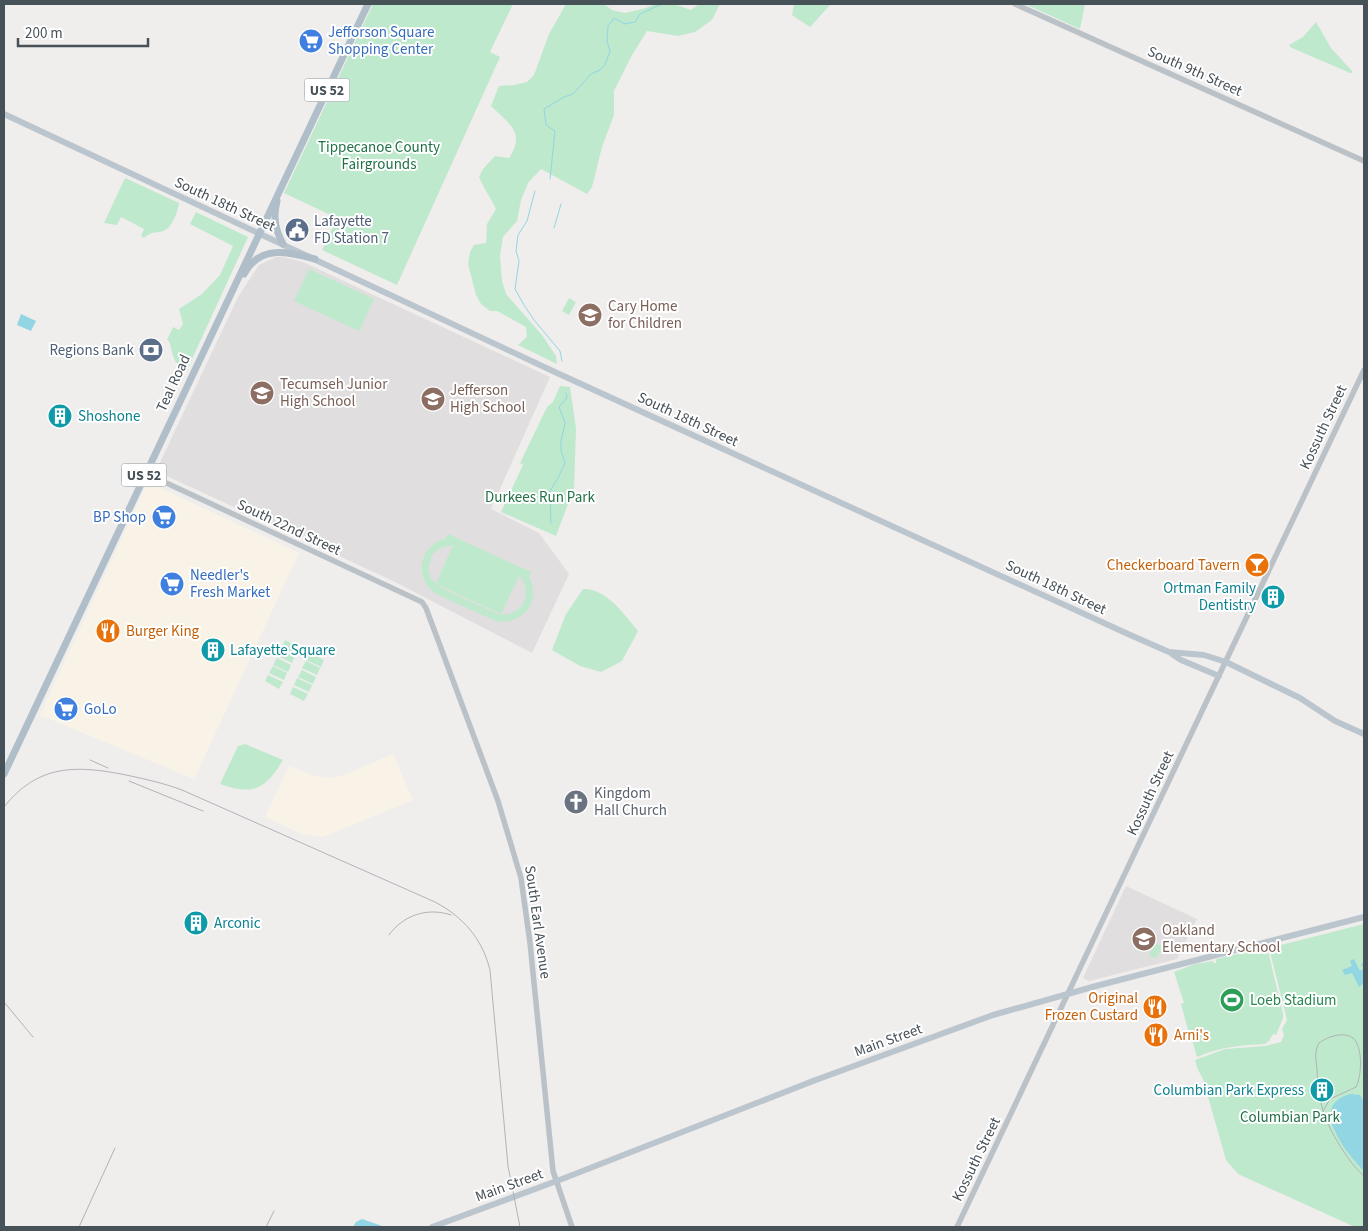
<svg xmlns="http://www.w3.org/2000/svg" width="1368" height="1231" font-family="'Source Sans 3',sans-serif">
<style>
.commercial{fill:#f9f3e7}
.education{fill:#e0dede}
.green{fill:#bfe9cd;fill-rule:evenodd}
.water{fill:#91d6e2}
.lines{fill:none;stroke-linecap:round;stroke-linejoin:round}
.stream{stroke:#91d6e2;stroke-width:1}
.tertiary{stroke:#bac2c8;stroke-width:5.5}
.secondary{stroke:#bbc5cd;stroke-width:6}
.primary{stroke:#afbec9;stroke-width:7}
.rail{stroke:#b0b3b7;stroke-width:1}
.labels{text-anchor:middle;stroke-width:4;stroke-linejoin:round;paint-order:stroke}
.shield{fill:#fff;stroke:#7e858a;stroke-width:1}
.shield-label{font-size:14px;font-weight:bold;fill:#475158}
.shop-label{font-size:15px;fill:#366cbe;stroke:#fff;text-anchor:start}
.street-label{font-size:15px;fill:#475158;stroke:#fff}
.park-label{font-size:15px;fill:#207144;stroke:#fff}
.service-label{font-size:15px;fill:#4e5e75;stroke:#fff;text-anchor:start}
.education-label{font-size:15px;fill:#785e54;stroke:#fff;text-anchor:start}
.culture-label{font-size:15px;fill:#0d838f;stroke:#fff;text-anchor:start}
.food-label{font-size:15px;fill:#c56008;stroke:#fff;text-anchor:end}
.worship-label{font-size:15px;fill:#5b616d;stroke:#fff;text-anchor:start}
.leisure-label{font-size:15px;fill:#27864d;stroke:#fff;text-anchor:start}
</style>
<rect width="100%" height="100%" fill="#f0eded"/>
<g class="commercial">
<path d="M148,482L299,553L194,779L40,715Z"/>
<path d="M393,754L413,800L323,837L302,834L265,817L289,766L315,776L332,778L344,775Z"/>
</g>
<g class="education">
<path d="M276,257H283L303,262L550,377L491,509L539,533L569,574L532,653L393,581L156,471L238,297L259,265Z"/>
<path d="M1126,886L1197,919L1177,959L1089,981L1083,978Z"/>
</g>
<g class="green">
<path d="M373,4H513L490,52L500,57L397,285L322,250L337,218L284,193Z"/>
<path d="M566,4H604L612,10L625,13L646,8L655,4H674L691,10L699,4H720L712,20L695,32L678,36L647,31L632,55L614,91V115L602,147L592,187L587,194L541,169L528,183L521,200L517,221L503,237L500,255L502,281L506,294L542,335L556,356L557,364L518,345L527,337L526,327L497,311H490L481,304L476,295L468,264L470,252L474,245L486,243L487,224L496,209C491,198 484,189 479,177L483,169L495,156L509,158C526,132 509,124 491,106L499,86L514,85L527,82L534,75L549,34Z"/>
<path d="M794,4H831L810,27L792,15Z"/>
<path d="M1025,4H1085L1080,29Z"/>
<path d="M1316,22L1331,48L1352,71V73H1350L1290,47L1289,45L1303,37Z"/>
<path d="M125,178L179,203C178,211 172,229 163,231C154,234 153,230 144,238L141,236L144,229L121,217L117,225L104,223Z"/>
<path d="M196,212L248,237L187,370C171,363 174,355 169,341L167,340L173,327L179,330L183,324L179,309L202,294L220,275L233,246L190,224Z"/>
<path d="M309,269L374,299L359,331L294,301Z"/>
<path d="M569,298L576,302L569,315L562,311Z"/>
<path d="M560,386L570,387L576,428L574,488L556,536L501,512L523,465L520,463L547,407L553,402Z"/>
<path d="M448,534L531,572L529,577C542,600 523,626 496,621L438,595C413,580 418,546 445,539ZM453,545L436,584L501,614L519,576C535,593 522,618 498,614L441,588L431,579L428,569L432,555L440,548Z"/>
<path d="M583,589C606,588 624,614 638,631L622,661L601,672L580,666L552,650L566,614Z"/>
<path d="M285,640L299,647L296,654L282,647Z"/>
<path d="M281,649L295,656L292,663L278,656Z"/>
<path d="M310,653L324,660L321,667L306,660Z"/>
<path d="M277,658L291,665L288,672L273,665Z"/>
<path d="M306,661L320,668L317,675L302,668Z"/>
<path d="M273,666L287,673L284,680L269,673Z"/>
<path d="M302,670L316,677L313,684L298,677Z"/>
<path d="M268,675L283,682L279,689L265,681Z"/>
<path d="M297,678L312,685L309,692L294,685Z"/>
<path d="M293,687L308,694L304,701L290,694Z"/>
<path d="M245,744L283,760C266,789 253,796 220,784L238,746Z"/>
<path d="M1364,924V1227H1355L1238,1174L1226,1160L1203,1079L1198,1070L1195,1060L1225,1049L1265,1046L1281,1042L1284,1035L1282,1029L1287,1020L1269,948Z"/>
<path d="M1154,943L1163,946L1156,958L1149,956Z"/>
<path d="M1263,948L1264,952L1268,951L1283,1014V1018L1276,1035L1273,1034L1269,1041L1265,1044C1240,1045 1220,1047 1197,1057L1189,1030H1188L1181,1004L1184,1003L1174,972L1195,964L1213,961V963H1216V959Z"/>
</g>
<g class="water">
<path d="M21,314L36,321L31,331L17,325Z"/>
<path d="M1354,959L1360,971L1364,968L1361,965L1364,961V983L1359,987L1352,973L1345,975L1342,970L1352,966L1350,961Z"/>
<path d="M1350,1094L1360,1095L1364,1102V1171C1347,1154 1334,1135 1328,1112H1331C1331,1103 1341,1096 1350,1094Z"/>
<path d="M362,1219L382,1226L381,1227H353L356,1222Z"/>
</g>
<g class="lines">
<g class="stream">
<path d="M550,179L555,131L546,125L544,109L564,97L573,94L591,74L600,70L605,65L610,51L607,41L608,26L614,18L625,24L635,22L640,14L662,4"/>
<path d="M535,191L527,221L518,235L516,251L519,261L515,289L524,305L534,320L560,351L562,361"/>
<path d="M554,228L561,204"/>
<path d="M551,523L550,491L558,478L565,463L561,451V441L565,423L559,407L566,399L567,395L565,393"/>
</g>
<g class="tertiary">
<path d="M1015,4L1364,161"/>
<path d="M145,473L422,602L426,608L498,801L521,878L530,943L553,1171L572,1227"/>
<path d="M957,1227L1364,370"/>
</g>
<g class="secondary">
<path d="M4,114L557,373L1128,634L1169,652L1204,655L1226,662L1300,698L1335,721L1364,734"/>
<path d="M1172,654L1181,660L1219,676"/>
<path d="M432,1227L562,1179L813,1081L993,1015L1096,986L1364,917"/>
</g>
<g class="primary">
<path d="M277,201C273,218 275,229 283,244"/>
<path d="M244,274C260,244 288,252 315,259"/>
<path d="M4,774L368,4"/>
</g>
<g class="rail">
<path d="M90,760L108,768"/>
<path d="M129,781L203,811"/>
<path d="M4,807C38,764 76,765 126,775C145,779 163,783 182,790L435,902C463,917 482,938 490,970L508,1166L520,1227"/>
<path d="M389,935C403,915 428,907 451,915"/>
<path d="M4,1002L33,1037"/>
<path d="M1323,1111L1330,1099L1356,1087C1362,1076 1363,1046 1353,1038C1343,1031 1327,1037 1319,1043C1314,1051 1316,1060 1317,1069C1318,1104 1325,1123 1344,1152C1350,1161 1356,1169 1364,1176"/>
<path d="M79,1227L115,1148"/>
<path d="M266,1227L274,1211"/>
</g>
</g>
<defs>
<symbol id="supermarket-disc" viewBox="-11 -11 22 22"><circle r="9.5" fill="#3f7fe0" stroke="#fff"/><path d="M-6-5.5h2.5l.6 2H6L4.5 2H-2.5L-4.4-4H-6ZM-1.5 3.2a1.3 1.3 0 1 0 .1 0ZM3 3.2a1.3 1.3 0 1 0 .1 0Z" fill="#fff"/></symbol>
<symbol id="civic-disc" viewBox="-11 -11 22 22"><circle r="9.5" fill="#5c6f8a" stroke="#fff"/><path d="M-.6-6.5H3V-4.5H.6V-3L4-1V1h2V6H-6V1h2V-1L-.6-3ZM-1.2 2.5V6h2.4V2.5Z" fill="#fff"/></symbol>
<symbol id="school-disc" viewBox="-11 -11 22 22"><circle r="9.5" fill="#8d6e63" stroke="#fff"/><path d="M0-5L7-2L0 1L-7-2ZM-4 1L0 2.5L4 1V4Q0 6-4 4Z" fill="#fff"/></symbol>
<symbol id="bank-disc" viewBox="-11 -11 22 22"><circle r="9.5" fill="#5c6f8a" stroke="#fff"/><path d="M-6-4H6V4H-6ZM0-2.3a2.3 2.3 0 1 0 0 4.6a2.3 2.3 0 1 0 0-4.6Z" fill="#fff"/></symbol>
<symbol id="building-disc" viewBox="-11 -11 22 22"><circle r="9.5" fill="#0f9aa8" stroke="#fff"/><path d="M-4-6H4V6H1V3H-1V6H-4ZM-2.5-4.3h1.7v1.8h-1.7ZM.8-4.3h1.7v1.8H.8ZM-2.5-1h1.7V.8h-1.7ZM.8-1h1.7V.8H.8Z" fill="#fff"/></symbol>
<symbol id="bar-disc" viewBox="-11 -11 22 22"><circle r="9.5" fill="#e8710a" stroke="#fff"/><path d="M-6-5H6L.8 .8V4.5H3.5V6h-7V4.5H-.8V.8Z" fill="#fff"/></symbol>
<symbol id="restaurant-disc" viewBox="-11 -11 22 22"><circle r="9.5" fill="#e8710a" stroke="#fff"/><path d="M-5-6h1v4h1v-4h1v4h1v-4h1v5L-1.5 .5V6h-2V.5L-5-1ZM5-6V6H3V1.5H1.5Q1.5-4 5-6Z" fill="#fff"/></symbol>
<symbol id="church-disc" viewBox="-11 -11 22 22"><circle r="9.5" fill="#6b7280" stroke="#fff"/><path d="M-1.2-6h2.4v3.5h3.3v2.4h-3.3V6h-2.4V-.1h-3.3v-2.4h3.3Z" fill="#fff"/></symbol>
<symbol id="stadium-disc" viewBox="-11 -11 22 22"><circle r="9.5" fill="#2e9e5b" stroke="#fff"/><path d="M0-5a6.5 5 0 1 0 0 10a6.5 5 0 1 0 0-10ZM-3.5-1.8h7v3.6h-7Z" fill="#fff"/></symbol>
</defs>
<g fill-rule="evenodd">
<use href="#supermarket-disc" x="297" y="27" width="28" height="28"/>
<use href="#civic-disc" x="283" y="216" width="28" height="28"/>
<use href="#school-disc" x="576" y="301" width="28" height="28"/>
<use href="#bank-disc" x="137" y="336" width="28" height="28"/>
<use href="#school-disc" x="248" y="379" width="28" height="28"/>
<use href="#school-disc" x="419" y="385" width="28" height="28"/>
<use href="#building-disc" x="46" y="402" width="28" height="28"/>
<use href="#supermarket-disc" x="150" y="503" width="28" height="28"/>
<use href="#bar-disc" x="1243" y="551" width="28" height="28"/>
<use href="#supermarket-disc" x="158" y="570" width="28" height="28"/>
<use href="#building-disc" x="1259" y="583" width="28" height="28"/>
<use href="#restaurant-disc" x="94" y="617" width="28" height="28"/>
<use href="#building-disc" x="199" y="636" width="28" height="28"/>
<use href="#supermarket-disc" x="52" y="695" width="28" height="28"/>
<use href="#church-disc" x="562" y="788" width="28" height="28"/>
<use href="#building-disc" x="182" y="909" width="28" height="28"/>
<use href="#school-disc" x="1130" y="925" width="28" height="28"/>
<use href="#stadium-disc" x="1218" y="986" width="28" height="28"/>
<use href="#restaurant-disc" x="1141" y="993" width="28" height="28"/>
<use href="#restaurant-disc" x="1142" y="1021" width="28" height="28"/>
<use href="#building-disc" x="1308" y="1076" width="28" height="28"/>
</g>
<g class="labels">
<g class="shield">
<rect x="304.5" y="78.5" width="45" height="23" rx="4"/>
<rect x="121.5" y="463.5" width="45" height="23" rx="4"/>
</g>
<g class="shield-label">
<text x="327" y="95">US 52</text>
<text x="144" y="480">US 52</text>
</g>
<g class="shop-label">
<text x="328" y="37">Jefforson Square<tspan x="328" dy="17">Shopping Center</tspan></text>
<text x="146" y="522" text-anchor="end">BP Shop</text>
<text x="190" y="580">Needler's<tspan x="190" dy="17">Fresh Market</tspan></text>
<text x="84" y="714">GoLo</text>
</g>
<g class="street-label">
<text transform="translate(1195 71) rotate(24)" y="5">South 9th Street</text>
<text transform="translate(225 204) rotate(25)" y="5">South 18th Street</text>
<text transform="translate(173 383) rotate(-65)" y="5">Teal Road</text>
<text transform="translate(688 419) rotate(25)" y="5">South 18th Street</text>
<text transform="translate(1323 427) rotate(-65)" y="5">Kossuth Street</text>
<text transform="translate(289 527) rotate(25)" y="5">South 22nd Street</text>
<text transform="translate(1056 587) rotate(25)" y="5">South 18th Street</text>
<text transform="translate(1150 793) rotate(-65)" y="5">Kossuth Street</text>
<text transform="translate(538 922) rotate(82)" y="5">South Earl Avenue</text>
<text transform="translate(888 1040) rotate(-20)" y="5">Main Street</text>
<text transform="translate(976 1159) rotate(-64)" y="5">Kossuth Street</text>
<text transform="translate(509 1185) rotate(-20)" y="5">Main Street</text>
</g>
<g class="park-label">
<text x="379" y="152">Tippecanoe County<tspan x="379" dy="17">Fairgrounds</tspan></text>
<text x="540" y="502">Durkees Run Park</text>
<text x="1290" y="1122">Columbian Park</text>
</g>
<g class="service-label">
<text x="314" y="226">Lafayette<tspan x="314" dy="17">FD Station 7</tspan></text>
<text x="134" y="355" text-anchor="end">Regions Bank</text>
</g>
<g class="education-label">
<text x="608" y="311">Cary Home<tspan x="608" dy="17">for Children</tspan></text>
<text x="280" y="389">Tecumseh Junior<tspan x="280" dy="17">High School</tspan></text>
<text x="450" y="395">Jefferson<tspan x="450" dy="17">High School</tspan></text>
<text x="1162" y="935">Oakland<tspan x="1162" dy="17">Elementary School</tspan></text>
</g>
<g class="culture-label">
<text x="78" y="421">Shoshone</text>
<text x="1256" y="593" text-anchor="end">Ortman Family<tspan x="1256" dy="17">Dentistry</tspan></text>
<text x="230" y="655">Lafayette Square</text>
<text x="214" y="928">Arconic</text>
<text x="1304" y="1095" text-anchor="end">Columbian Park Express</text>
</g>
<g class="food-label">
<text x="1240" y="570">Checkerboard Tavern</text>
<text x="126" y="636" text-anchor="start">Burger King</text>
<text x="1138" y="1003">Original<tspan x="1138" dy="17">Frozen Custard</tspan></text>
<text x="1174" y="1040" text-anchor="start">Arni's</text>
</g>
<g class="worship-label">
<text x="594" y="798">Kingdom<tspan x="594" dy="17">Hall Church</tspan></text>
</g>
<g class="leisure-label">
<text x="1250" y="1005">Loeb Stadium</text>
</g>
</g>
<rect width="1368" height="1231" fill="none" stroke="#475158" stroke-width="10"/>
<path d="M18 38v8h130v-8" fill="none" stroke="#475158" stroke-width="2.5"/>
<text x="25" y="38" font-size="15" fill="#475158" stroke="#ffffff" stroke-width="4" paint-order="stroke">200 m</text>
</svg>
